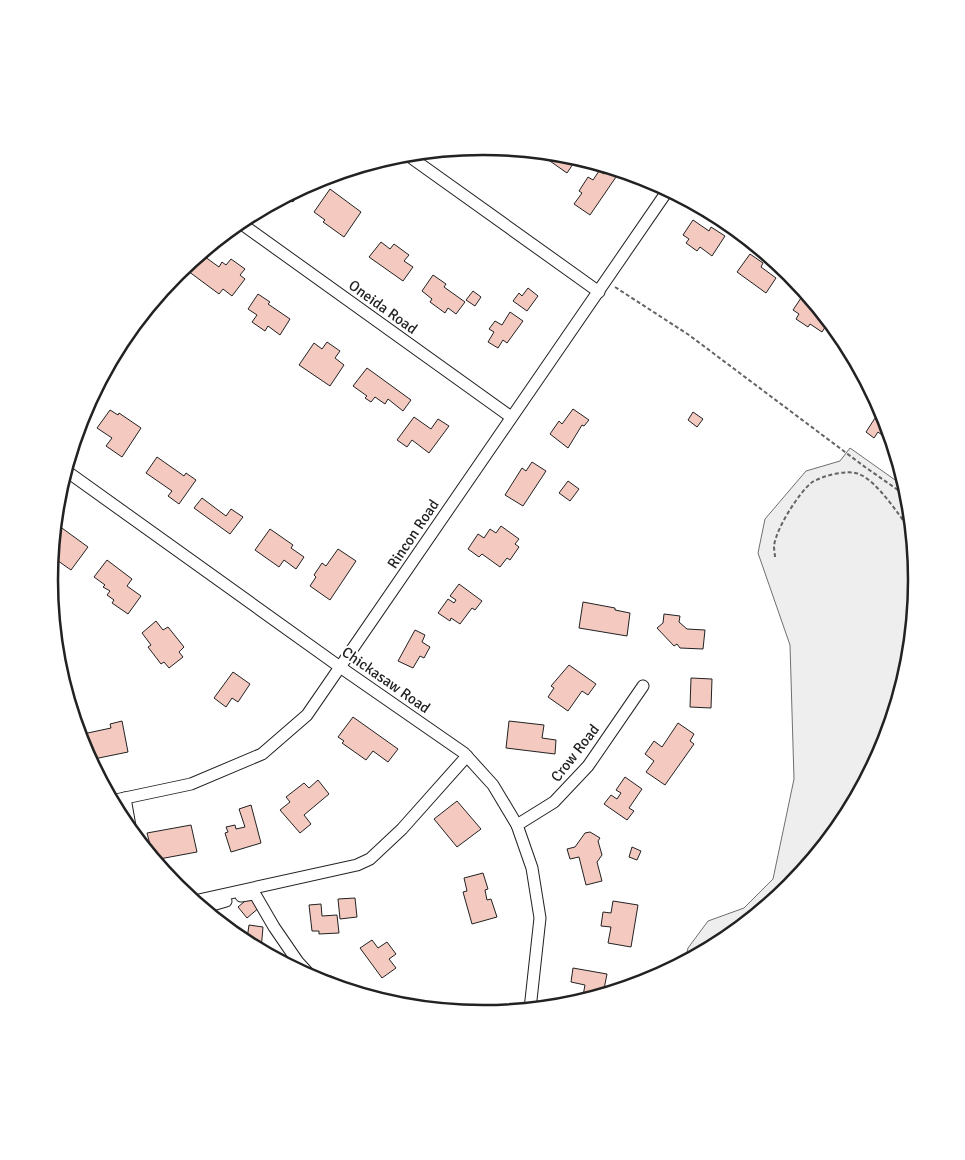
<svg xmlns="http://www.w3.org/2000/svg" width="965" height="1160" font-family="Signika,sans-serif">
<style>
.green{fill:#eee;stroke:#6f6f6f}
.building{fill:#f3c9c0;stroke:#222}
.lines{fill:none;stroke-linecap:round;stroke-linejoin:round}
.minor-casing{stroke:#222;stroke-width:13}
.path{stroke:#646464;stroke-width:2;stroke-dasharray:4 2.5;stroke-linecap:butt}
.minor{stroke:#fff;stroke-width:11}
.labels{text-anchor:middle;stroke-width:4;stroke-linejoin:round;paint-order:stroke}
.street-label{font-size:15px;fill:#222;stroke:#fff}
.rim{fill:none;stroke:#222;stroke-width:2.5}
</style>
<rect width="100%" height="100%" fill="#fff"/>
<path class="green" d="M850,448L905,487L908,496L916,580L908,665L883,746L843,821L789,887L723,941L685,961L688,948L708,921L744,908L773,879L794,779L790,645L758,553L765,519L806,471L840,461Z"/>
<g class="building">
<path d="M537,152L567,155L577,158L567,173Z"/>
<path d="M599,171L604,174L606,171L616,177L590,215L574,204L582,193L579,191L588,177L593,180Z"/>
<path d="M302,187L293,202L284,196Z"/>
<path d="M330,189L361,212L344,237L323,222L325,220L314,212Z"/>
<path d="M693,220L709,231L711,227L725,236L712,256L700,247L697,251L686,243L689,239L683,235Z"/>
<path d="M381,242L390,249L394,244L409,255L404,261L413,267L403,281L369,257Z"/>
<path d="M201,254L219,267L222,262L226,265L231,259L245,269L240,275L245,279L232,296L223,289L219,294L188,271Z"/>
<path d="M750,254L763,263L761,267L776,278L766,293L737,272Z"/>
<path d="M433,275L446,284L444,287L465,302L456,314L448,308L445,313L430,302L432,299L422,291Z"/>
<path d="M528,288L538,296L527,311L513,301L519,293L522,296Z"/>
<path d="M473,291L481,297L475,306L466,300Z"/>
<path d="M258,294L270,302L268,304L290,319L280,335L268,326L265,331L252,322L257,315L248,309Z"/>
<path d="M803,295L813,303L829,321L822,332L810,324L808,327L796,319L799,314L793,310Z"/>
<path d="M510,312L523,321L507,343L503,340L498,348L488,342L494,332L489,329L495,321L502,325Z"/>
<path d="M327,342L340,351L335,358L344,365L330,386L299,365L314,343L322,349Z"/>
<path d="M367,368L411,400L403,411L388,399L385,404L375,397L371,402L365,398L367,396L353,386Z"/>
<path d="M573,409L589,420L584,426L582,425L568,448L550,434L559,421L562,424Z"/>
<path d="M110,410L118,415L119,413L141,428L122,457L106,446L112,438L97,428Z"/>
<path d="M693,412L703,419L697,427L688,420Z"/>
<path d="M877,415L885,421L894,449L888,445L891,442L878,432L874,438L866,432Z"/>
<path d="M414,417L431,429L438,419L449,426L429,453L412,440L407,447L397,440Z"/>
<path d="M157,457L184,476L186,473L196,480L179,504L168,496L172,491L146,473Z"/>
<path d="M532,462L546,471L523,506L505,495L522,468L526,471Z"/>
<path d="M568,481L579,489L570,501L559,493Z"/>
<path d="M202,498L226,516L231,509L243,517L230,534L194,508Z"/>
<path d="M55,523L88,547L71,570L51,556Z"/>
<path d="M501,526L519,539L515,544L519,547L510,560L507,558L500,567L482,554L479,557L468,549L478,534L484,538L490,529L496,533Z"/>
<path d="M270,529L293,545L291,548L304,557L296,569L284,560L279,567L255,550Z"/>
<path d="M338,549L356,561L330,600L310,586L316,577L314,575L322,563L326,566Z"/>
<path d="M107,560L132,579L127,586L141,596L128,614L112,603L114,600L107,595L110,591L103,587L105,585L94,577Z"/>
<path d="M459,584L482,601L475,610L472,608L460,624L451,618L450,621L438,613L448,599L454,603L456,600L450,596Z"/>
<path d="M583,602L615,608V610L630,613L627,636L579,628Z"/>
<path d="M664,614L680,616L679,622L687,629L705,630L703,649L680,648L677,644L674,646L657,628L663,623Z"/>
<path d="M156,621L163,630L168,627L184,647L179,652L183,657L169,668L164,662L161,664L148,647L151,645L142,633Z"/>
<path d="M415,630L425,635L422,642L430,647L424,658L420,656L413,668L398,661Z"/>
<path d="M569,665L596,684L588,695L582,691L568,711L548,697L554,688L551,686Z"/>
<path d="M233,672L250,684L238,702L232,698L226,707L214,698Z"/>
<path d="M691,678L712,679L711,708L690,707Z"/>
<path d="M353,717L398,749L388,762L373,751L366,760L342,743L344,741L338,737Z"/>
<path d="M122,721L128,752L89,760L83,734L111,728L110,724Z"/>
<path d="M509,721L544,725L542,738L556,740L555,754L506,748Z"/>
<path d="M678,723L694,734L690,741L694,744L665,785L646,772L654,761L645,754L654,741L662,747Z"/>
<path d="M625,777L642,789L629,808L634,811L627,820L604,804L611,795L617,799L621,793L616,790Z"/>
<path d="M318,780L329,794L304,815L311,824L300,833L280,810L290,802L286,797L304,783L309,788Z"/>
<path d="M457,801L481,829L457,847L434,819Z"/>
<path d="M251,805L261,843L231,852L225,833L228,832L226,827L235,825L236,829L245,827L239,809Z"/>
<path d="M191,825L197,852L154,860L147,833Z"/>
<path d="M590,832L600,838L598,841L602,855L597,862L602,881L586,885L579,857L570,859L567,849L575,847L585,833Z"/>
<path d="M632,847L641,851L637,860L629,857Z"/>
<path d="M483,873L488,889L485,890L487,900L491,899L497,917L472,924L463,892L467,891L464,878Z"/>
<path d="M251,896L260,907L247,918L238,907Z"/>
<path d="M355,898L357,917L340,919L338,899Z"/>
<path d="M613,901L638,905L631,947L608,943L611,927L601,926L603,912L611,913Z"/>
<path d="M321,904L322,916L337,915L339,933L319,934V931H312L309,905Z"/>
<path d="M249,925L263,927L261,950H267V954L240,939V938L247,939Z"/>
<path d="M372,940L378,948L387,942L396,954L389,959L396,968L382,978L360,948Z"/>
<path d="M573,968L607,974L603,994L582,1001L585,985L571,982Z"/>
</g>
<g class="lines">
<defs>
<g id="minor">
<path d="M406,154L599,292"/>
<path d="M239,222L511,417"/>
<path d="M65,470L340,667L464,753L493,785L517,825L532,868L540,918L530,1009"/>
<path d="M125,798L131,832"/>
<path d="M111,801L191,784L262,754L307,715L668,190"/>
<path d="M517,825L554,802L588,766L643,686"/>
<path d="M241,896L253,894L256,896L274,927L298,962L309,974L315,978L330,982L333,986"/>
<path d="M194,901L357,865L370,859L402,829L467,756"/>
<path d="M202,908L226,901"/>
</g>
</defs>
<use href="#minor" class="minor-casing"/>
<g class="path">
<path d="M615,287L689,335L865,467L908,497"/>
<path d="M775,557C775,554 774,550 774,546C776,529 798,494 811,483C821,476 848,469 859,474C878,482 898,514 911,531"/>
</g>
<use href="#minor" class="minor"/>
</g>
<g class="labels">
<g class="street-label">
<text transform="translate(383 307) rotate(36)" y="5">Oneida Road</text>
<text transform="translate(413 534) rotate(-56)" y="5">Rincon Road</text>
<text transform="translate(386 680) rotate(35)" y="5">Chickasaw Road</text>
<text transform="translate(575 753) rotate(-52)" y="5">Crow Road</text>
</g>
</g>
<path d="M0 0H965V1160H0ZM58 580a425 425 0 1 1 850 0a425 425 0 1 1-850 0Z" fill="#fff" fill-rule="evenodd"/>
<path class="rim" d="M58 580a425 425 0 1 1 850 0a425 425 0 1 1-850 0Z"/>
</svg>
